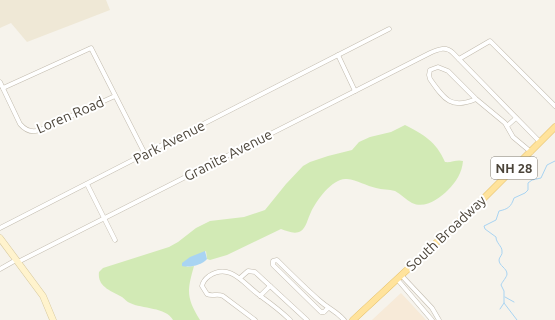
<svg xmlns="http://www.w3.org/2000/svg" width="555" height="320" font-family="Ubuntu,sans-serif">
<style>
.commercial{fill:#f7ead8}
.education{fill:#efe8d6}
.green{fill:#d2eab5}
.water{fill:#a9d4f2}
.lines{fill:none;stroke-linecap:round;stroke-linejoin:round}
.stream{stroke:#a9d4f2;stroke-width:1}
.minor-casing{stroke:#c2bbae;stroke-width:5}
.secondary-casing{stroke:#d6c79b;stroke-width:7}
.primary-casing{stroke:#e6c16a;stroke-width:7}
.minor{stroke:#fff;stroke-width:4}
.secondary{stroke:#fff3cd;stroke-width:6}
.primary{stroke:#ffe39c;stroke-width:6}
.labels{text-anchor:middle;stroke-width:4;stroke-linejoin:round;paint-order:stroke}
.shield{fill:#fff;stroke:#817c74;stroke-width:1}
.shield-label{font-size:13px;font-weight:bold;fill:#4b4439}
.street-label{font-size:14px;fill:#4b4439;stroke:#fff}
</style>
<rect width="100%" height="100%" fill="#f6f3ec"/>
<path class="commercial" d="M401,293L426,320H372Z"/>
<path class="education" d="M0,0H106L110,10L27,42L11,23L0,28Z"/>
<path class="green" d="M405,125C424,135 436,141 445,162C451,163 457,159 463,161C462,173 456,182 448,190C439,199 425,209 412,203C406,200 401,194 395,191C389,189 382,190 376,188C367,186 357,180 347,179C333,177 316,201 311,212C308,218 306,228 301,231C295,235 287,231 281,229L227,255L210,260L207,259L206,251L186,267L194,266C187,291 186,297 200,320H173C166,307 142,309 130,303C127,302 125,299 122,297C112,291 97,287 99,272L103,268L169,247L178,242L196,228L210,221L244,217L265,210L286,184L303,166L310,162L328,156L352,150L359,142L370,137L391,132Z"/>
<path class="water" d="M205,251L207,259C202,265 190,268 182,266V263L190,257Z"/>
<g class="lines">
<g class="stream">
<path d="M505,297L514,302"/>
<path d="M500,309L504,303"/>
<path d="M517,320L504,303V291L501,285C502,282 507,277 507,274C507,268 499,266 499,260C499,257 503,255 502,251C502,246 496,243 496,237L485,229L484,226L496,220L499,211C508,209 511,207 514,198L525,193L528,190V183L532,180L541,178L547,165L555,161"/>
</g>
<defs>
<g id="minor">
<path d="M338,55L355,91"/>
<path d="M459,59L490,41L555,106"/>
<path d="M0,82L20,124C26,131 32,133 40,130L115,96"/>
<path d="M3,88L91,48L145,154"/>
<path d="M476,99C451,110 444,99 430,79L429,75L430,70L438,67L448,71L476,99L505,123L513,137L531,152"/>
<path d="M507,126L516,118"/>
<path d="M87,184L115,240"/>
<path d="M0,228L389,29"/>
<path d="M18,262L430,53C439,49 446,46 453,53L540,142"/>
<path d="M0,269L16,260"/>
<path d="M401,275L432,308L439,320"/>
<path d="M240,278L248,271L255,272L307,320"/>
<path d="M397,279L432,320"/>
<path d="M260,296L270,286"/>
<path d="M328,308L324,312H321L273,265V261L277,260C291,274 305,288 320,301C329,309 336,311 344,320"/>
<path d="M255,320L223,296C217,293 212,297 207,294L202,286C203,281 205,279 209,276C230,262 244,284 259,295C270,303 280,310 290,320"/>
</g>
<path id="secondary" d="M0,238L43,296L53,320"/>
<path id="primary" d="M353,320L478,204L555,127"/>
</defs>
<use href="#minor" class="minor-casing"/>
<use href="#secondary" class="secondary-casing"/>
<use href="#primary" class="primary-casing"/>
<use href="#minor" class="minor"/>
<use href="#secondary" class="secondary"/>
<use href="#primary" class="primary"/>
</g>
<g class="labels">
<rect class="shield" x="491" y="157" width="46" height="22" rx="3"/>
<g class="shield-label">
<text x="514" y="173">NH 28</text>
</g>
<g class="street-label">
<text transform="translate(70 115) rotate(-23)" y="5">Loren Road</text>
<text transform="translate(169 142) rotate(-27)" y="5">Park Avenue</text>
<text transform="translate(228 155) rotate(-27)" y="5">Granite Avenue</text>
<text transform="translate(446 233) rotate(-43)" y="5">South Broadway</text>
</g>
</g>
</svg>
